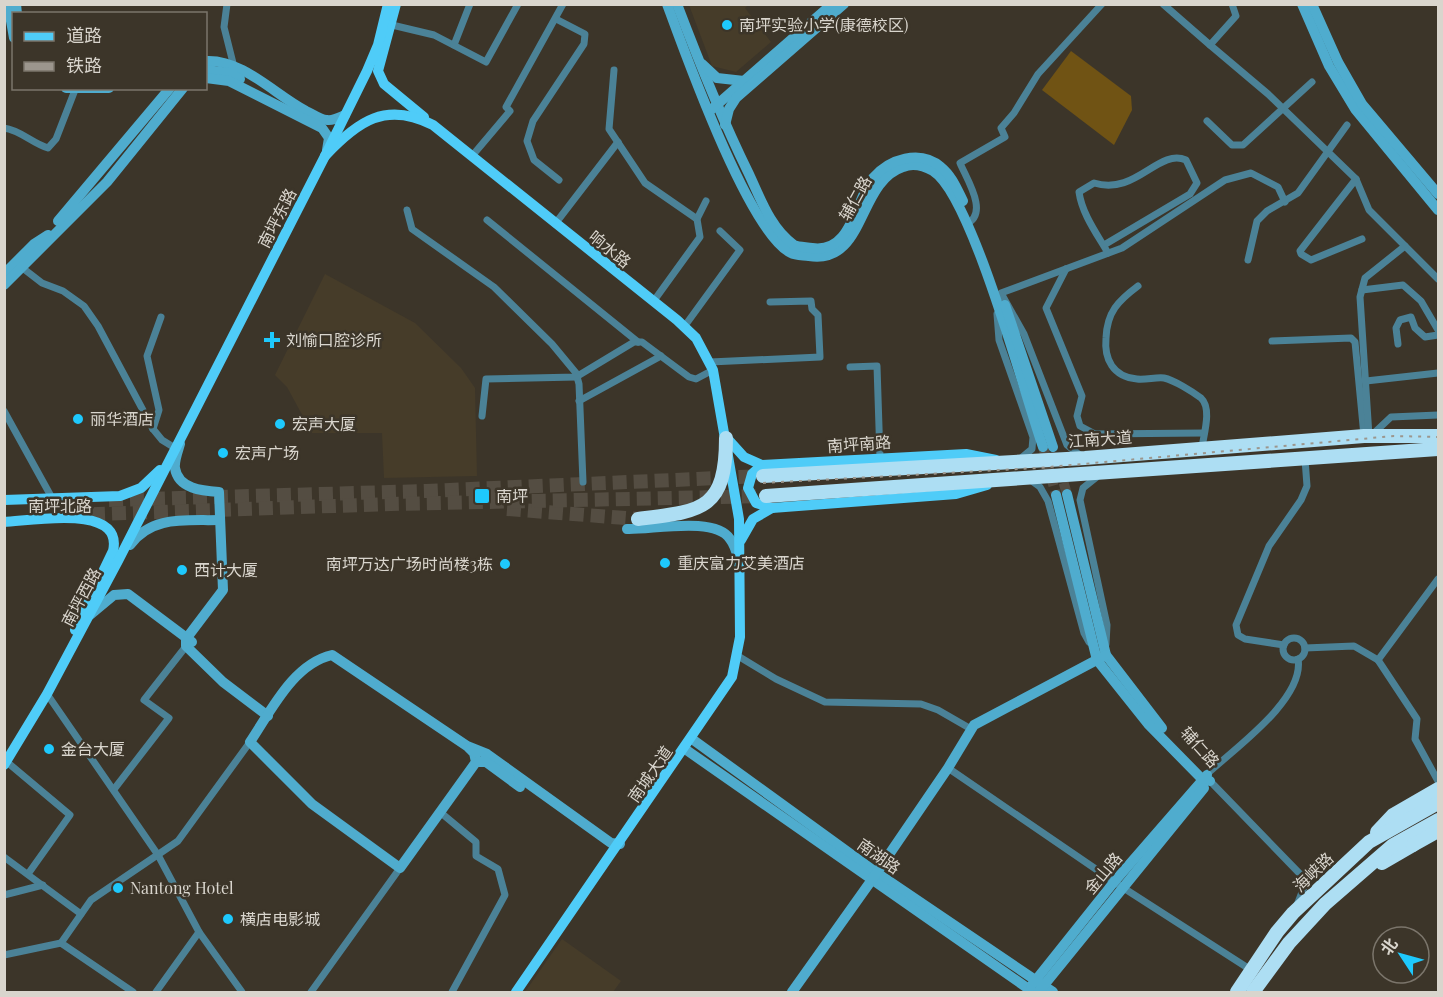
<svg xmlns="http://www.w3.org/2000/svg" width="1443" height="997" font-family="'Playfair Display','Noto Sans SC',serif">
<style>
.built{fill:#463c29}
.green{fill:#705314}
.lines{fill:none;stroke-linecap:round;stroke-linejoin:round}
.secondary-tunnel{stroke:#544d42;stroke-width:10;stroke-dasharray:10 5;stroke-linecap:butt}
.highway-tunnel{stroke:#544d42;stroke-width:14;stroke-dasharray:14 7;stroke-linecap:butt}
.street{stroke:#4b8297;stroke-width:7}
.secondary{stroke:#4facce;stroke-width:10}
.primary{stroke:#4fccf8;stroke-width:10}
.highway{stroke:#addef3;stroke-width:14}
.rail{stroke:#9c968d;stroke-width:2;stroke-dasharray:3 6;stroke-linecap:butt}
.secondary-bridge{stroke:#4facce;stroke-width:10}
.highway-bridge{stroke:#addef3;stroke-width:14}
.poi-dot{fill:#1ec9fd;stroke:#3c3529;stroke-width:2}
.labels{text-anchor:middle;stroke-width:5;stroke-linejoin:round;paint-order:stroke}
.poi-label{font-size:16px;fill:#d9d5cd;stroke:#3c3529;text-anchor:start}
.street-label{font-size:16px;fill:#d9d5cd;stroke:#3c3529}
</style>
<rect width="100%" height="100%" fill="#3c3529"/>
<g class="built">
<path d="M689,5H748L745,8L771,42L736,72L712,66Z"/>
<path d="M325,274L415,323L461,368L475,388L477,476L384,478L382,433H312L287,387L275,375Z"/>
<path d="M562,939L621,981L613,992H525Z"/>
</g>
<path class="green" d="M1071,51L1131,96L1132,110L1114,145L1042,90Z"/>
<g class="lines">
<g class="secondary-tunnel">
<path d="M1043,447L1056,495"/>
<path d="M1055,454L1067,494"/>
</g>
<g class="highway-tunnel">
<path d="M109,500L426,491L763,476"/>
<path d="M507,509L638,519"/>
<path d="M70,515L391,504L764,496"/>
</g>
<g class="street">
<path d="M227,4L224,27L234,67"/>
<path d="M1163,4L1210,45L1236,16L1232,4"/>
<path d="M556,19L585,34L584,44L533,121L527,141L534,160L559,180"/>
<path d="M392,25L434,35L486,62L518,4"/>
<path d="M454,45L470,4"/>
<path d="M1210,45L1268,94L1356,179L1369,210L1438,279"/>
<path d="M614,70L609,129L645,183L697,219"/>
<path d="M1207,121L1232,145H1243L1312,82"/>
<path d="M4,128C20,130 32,143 48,148L56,139L75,90"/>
<path d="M472,156L510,111L506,107L563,4"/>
<path d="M1356,179L1300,251L1301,254L1311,260L1362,239"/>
<path d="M407,210L412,229L494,287L552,344L576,373L579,384L583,482"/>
<path d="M487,220L638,342"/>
<path d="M555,224L618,142"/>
<path d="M966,224C990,214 966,178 960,163L1005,137L1001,128L1014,113L1038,74L1102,4"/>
<path d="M1104,245L1190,194L1197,183L1186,160C1158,148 1136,196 1094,183L1079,192C1082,214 1097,234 1108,253"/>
<path d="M1248,260L1257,221L1267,211L1298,193L1347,125"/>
<path d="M20,266L42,283L63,291L84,306L98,326L153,429L162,440L175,448"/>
<path d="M1066,269L1046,308L1082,396L1077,416L1080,426L1095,434L1204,433"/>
<path d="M1138,286C1118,301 1107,312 1106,338C1104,359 1113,377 1137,379C1146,380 1156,377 1164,378C1174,380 1193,392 1201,398C1212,408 1204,434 1202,447"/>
<path d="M1362,290L1403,285L1421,301L1438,330"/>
<path d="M653,302L700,237L697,219L706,201"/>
<path d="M997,314L999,340L1033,437L1032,449L1020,459"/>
<path d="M684,327L740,250L720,231"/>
<path d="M1272,341L1351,338L1355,342L1364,436"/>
<path d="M1398,344L1396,328L1400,320L1411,317L1415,328L1425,337L1438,335"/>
<path d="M710,362L820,357L818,315L812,309L811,301L770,302"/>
<path d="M850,367L877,366L880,458"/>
<path d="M1366,381L1438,373"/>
<path d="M579,401L661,356"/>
<path d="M4,411L52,498"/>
<path d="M482,416L486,379L576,377L634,342H642L689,377L696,379L713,370"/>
<path d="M153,429L159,410L147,356L161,317"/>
<path d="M1373,434L1391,417L1438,415"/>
<path d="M1369,436L1360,297L1365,278L1405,246"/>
<path d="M1081,456L1067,445L1024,334L1001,293L1122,248L1225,180L1251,173L1278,187L1285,202"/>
<path d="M1098,476L1083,488L1080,500L1107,625L1106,644"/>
<path d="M1029,479L1040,487L1048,501L1084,633L1089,642"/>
<circle cx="1294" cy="649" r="11"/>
<path d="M1284,645L1245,639L1238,635L1236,625L1269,546L1301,500L1307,486L1305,459"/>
<path d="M1305,648L1354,646L1378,660L1438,579"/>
<path d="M738,656L776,679L825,702L921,704L938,710L971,729"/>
<path d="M1378,660L1417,719L1415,739L1438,781"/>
<path d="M47,694L158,855L199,932L242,992"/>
<path d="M7,762L70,815L28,874"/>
<path d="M948,768L1122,887L1251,970"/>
<path d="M1207,774C1234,749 1305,699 1298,659"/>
<path d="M1210,781L1302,876L1304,887L1297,905"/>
<path d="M115,788L169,718L144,700L187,645"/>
<path d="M440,812L476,842V856L498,869L505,895L452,992"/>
<path d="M4,857L81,914"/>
<path d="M4,895L43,885"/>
<path d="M4,955L61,943"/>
<path d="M133,992L61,943L91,900L178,841L250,742"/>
<path d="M156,992L199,932"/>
<path d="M311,992L400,868"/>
</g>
<g class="secondary">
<path d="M8,4L14,38"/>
<path d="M16,4L17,14"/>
<path d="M667,4C685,53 749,233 791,253C796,256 804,255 809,256C866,265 857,182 903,167C913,163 924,166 933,171C972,195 1025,396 1043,447"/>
<path d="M677,4C699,62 721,117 748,172C760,197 770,228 794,245C798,247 806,247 812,248C852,254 855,200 873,178C889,159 920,149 941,167C952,176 957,189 963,201"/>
<path d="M1302,4L1329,66L1355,109L1438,210"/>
<path d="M1312,4L1338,62L1362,104L1438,194"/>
<path d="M206,61C243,59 275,95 306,111C313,114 320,120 327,120C334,121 340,117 345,115"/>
<path d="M702,64L717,78L744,81"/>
<path d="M206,70L229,73L240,79"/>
<path d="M206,78L229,81L322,128L329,138L327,150"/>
<path d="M66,88H109"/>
<path d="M712,109L832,4"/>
<path d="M725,125L729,109L736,98L844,4"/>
<path d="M4,274L34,244L48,235"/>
<path d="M4,285L107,182L183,88"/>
<path d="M1005,305L1053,447"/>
<path d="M180,444C178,451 174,461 175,468C178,489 203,491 219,492L223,590L186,639V646L223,682L268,716"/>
<path d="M1067,494L1106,655L1162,728"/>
<path d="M1056,495L1097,660L1148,724L1202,779L1210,781"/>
<path d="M627,529C652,530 715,516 730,539C735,545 737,554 739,561"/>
<path d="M130,545C152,515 186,521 220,520"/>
<path d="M90,615L114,595L128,594L192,642"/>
<path d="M692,739L877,873L1053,992"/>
<path d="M467,746L474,753L476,762L400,868L312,804L250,742C271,711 293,664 332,655L467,746L487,754L611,843L620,844"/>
<path d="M685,749L1033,992"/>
<path d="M476,762H486L520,787"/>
<path d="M1031,986L1114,882L1207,775"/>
<path d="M1040,990L1204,788"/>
<path d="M792,992L871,881L948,768L974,725L1106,655"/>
</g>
<g class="primary">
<path d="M396,4L378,71L384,84L424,117"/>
<path d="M325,156C358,121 386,101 433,125L677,320L696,338L713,370L739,519L740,637L732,677L516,992"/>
<path d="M726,437L744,457L762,465L966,454L996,460"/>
<path d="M762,465L752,474L748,488L756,503L772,508"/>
<path d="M4,500L120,496L141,488L160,470"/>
<path d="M4,522C31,521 124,503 113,551L75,630"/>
<path d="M741,540L753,519L772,508L956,494L987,485"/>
<path d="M4,765L47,694L118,561L325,156L367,71L378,45L388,4"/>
</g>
<g class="highway">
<path d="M763,476L1085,458L1364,436H1438"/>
<path d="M766,496L1438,449"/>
<path d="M638,519C701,511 726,511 726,438"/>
<path d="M1377,832L1393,815L1438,789"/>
<path d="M1382,863L1413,845"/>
<path d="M1237,992L1277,932L1293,913L1369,842L1438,803"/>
<path d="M1253,992L1289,943L1325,904L1393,845L1438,820"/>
</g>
<path class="rail" d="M763,483L1038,468L1394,436L1438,437"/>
<path class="secondary-bridge" d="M58,221L170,88"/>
<path class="highway-bridge" d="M1413,845L1438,831"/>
</g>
<g class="poi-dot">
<circle cx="727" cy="25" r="6"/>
<path d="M269 331h6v6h6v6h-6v6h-6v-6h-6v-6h6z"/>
<circle cx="78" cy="419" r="6"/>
<circle cx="280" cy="424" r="6"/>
<circle cx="223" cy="453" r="6"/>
<rect x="474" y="488" width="16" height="16" rx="3"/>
<circle cx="665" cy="563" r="6"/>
<circle cx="505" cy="564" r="6"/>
<circle cx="182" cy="570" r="6"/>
<circle cx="49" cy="749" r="6"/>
<circle cx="118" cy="888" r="6"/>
<circle cx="228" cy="919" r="6"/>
</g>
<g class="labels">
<g class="poi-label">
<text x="739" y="31">南坪实验小学(康德校区)</text>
<text x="286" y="346">刘愉口腔诊所</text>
<text x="90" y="425">丽华酒店</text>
<text x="292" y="430">宏声大厦</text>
<text x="235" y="459">宏声广场</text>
<text x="496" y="502">南坪</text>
<text x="677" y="569">重庆富力艾美酒店</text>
<text x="493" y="570" text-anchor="end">南坪万达广场时尚楼3栋</text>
<text x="194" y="576">西计大厦</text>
<text x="61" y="755">金台大厦</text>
<text x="130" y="894">Nantong Hotel</text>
<text x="240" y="925">横店电影城</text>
</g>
<g class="street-label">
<text transform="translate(855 198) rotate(-61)" y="6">辅仁路</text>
<text transform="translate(277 218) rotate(-63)" y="6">南坪东路</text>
<text transform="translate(610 249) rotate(39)" y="6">响水路</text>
<text transform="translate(1100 439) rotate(-4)" y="6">江南大道</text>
<text transform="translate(859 444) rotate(-4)" y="6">南坪南路</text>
<text x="60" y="512">南坪北路</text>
<text transform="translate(81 597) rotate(-62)" y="6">南坪西路</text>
<text transform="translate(1200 747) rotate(48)" y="6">辅仁路</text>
<text transform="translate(650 774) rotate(-55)" y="6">南城大道</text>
<text transform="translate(879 856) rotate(35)" y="6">南湖路</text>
<text transform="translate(1313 872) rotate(-44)" y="6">海峡路</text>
<text transform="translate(1103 873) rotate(-50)" y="6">金山路</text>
</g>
</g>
<rect width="1443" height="997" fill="none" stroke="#d9d5cd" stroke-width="12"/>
<rect x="12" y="12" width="195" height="78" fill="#3c3529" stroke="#7b756b" stroke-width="1.5"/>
<rect x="24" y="32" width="30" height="9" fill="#4fccf8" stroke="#7b756b" stroke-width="1.5"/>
<text x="66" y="42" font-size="18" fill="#d9d5cd">道路</text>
<rect x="24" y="62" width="30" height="9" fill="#9c968d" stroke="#7b756b" stroke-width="1.5"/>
<text x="66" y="72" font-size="18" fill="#d9d5cd">铁路</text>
<g transform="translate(1401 955) rotate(306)"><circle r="28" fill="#3c3529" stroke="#7b756b" stroke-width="1.5"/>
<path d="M0-4.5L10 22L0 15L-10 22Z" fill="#1ec9fd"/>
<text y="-9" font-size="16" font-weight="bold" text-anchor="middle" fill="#d9d5cd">北</text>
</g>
</svg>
